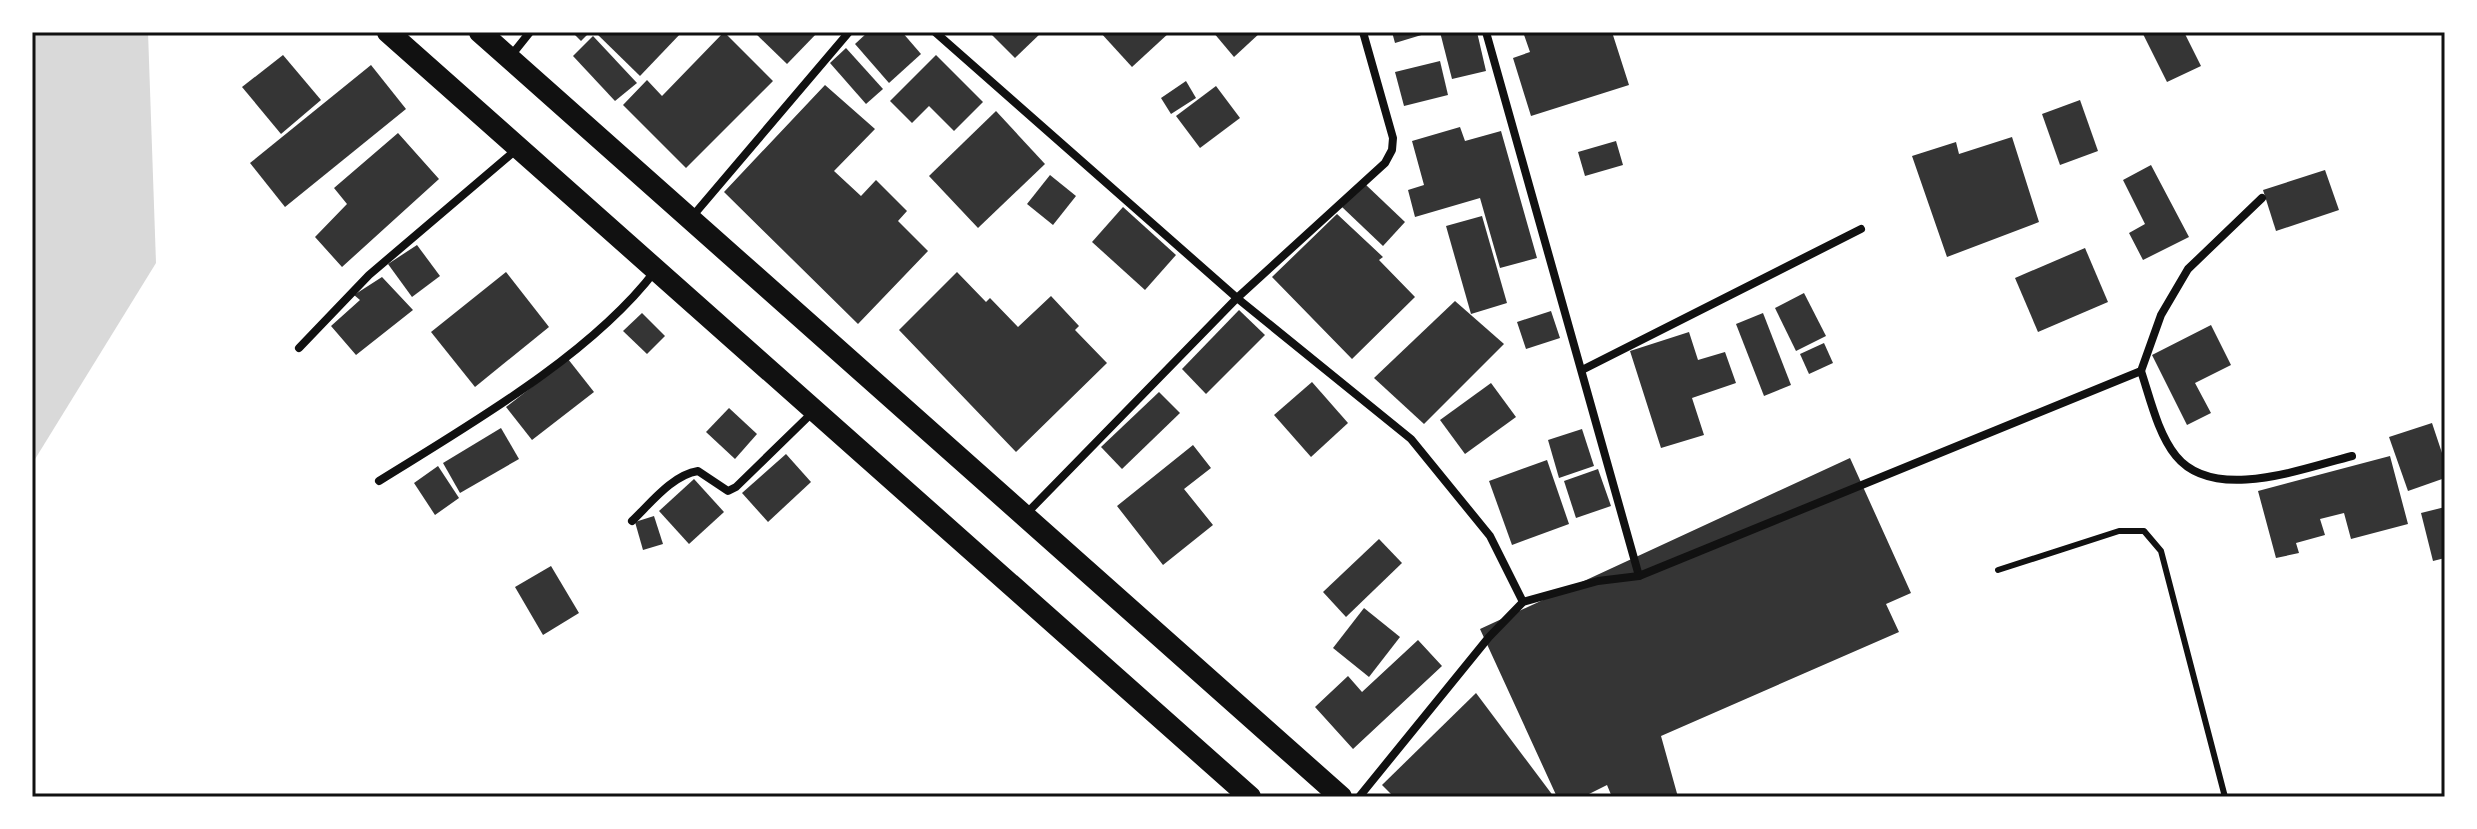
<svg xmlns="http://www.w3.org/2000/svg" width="2477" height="829" font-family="'Source Sans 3',sans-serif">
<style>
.water{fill:#d9d9d9}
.building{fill:#353535}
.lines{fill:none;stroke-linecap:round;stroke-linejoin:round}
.service{stroke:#111;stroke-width:6}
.minor{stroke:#111;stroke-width:8}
.trunk{stroke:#111;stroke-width:22}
.neatline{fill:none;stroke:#111;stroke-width:3}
</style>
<rect width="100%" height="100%" fill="#fff"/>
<path class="water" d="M32,32H148L156,263L32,464Z"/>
<g class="building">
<path d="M572,32H590L581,41Z"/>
<path d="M595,32H682L640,76Z"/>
<path d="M724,32L773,81L686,168L623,105L647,80L662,96Z"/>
<path d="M754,32H818L787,64Z"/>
<path d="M868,32H902L921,54L889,83L855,44Z"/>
<path d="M989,32H1042L1015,58Z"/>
<path d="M1100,32H1170L1132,67Z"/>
<path d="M1213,32H1261L1234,57Z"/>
<path d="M1392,32H1428V33L1395,43Z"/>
<path d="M1440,32H1477L1486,71L1452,79Z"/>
<path d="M1523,32H1565L1566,35L1612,32L1629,85L1531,116L1513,58L1530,52Z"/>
<path d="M2142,32H2184L2201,66L2167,82Z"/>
<path d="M593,36L637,83L615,101L573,56Z"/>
<path d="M846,48L883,89L866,104L830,63Z"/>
<path d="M283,55L321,100L281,134L242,87Z"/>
<path d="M936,55L983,102L954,131L929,106L912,123L890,101Z"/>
<path d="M1440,61L1448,95L1404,106L1395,72Z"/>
<path d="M371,65L406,109L285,207L250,163Z"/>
<path d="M1186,81L1196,98L1171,114L1161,98Z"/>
<path d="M825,85L875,129L834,171L861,196L876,180L907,211L898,221L928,251L858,324L724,192Z"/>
<path d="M1216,86L1240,118L1200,148L1176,116Z"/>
<path d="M2080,100L2098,151L2060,165L2042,114Z"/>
<path d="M996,111L1045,164L978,228L929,176Z"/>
<path d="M1460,127L1465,141L1501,131L1537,258L1500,268L1480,198L1415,217L1408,190L1424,185L1412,141Z"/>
<path d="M398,133L439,179L342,267L315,237L347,204L334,188Z"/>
<path d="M2012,137L2039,222L1947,257L1912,156L1956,142L1959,154Z"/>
<path d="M1616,141L1623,165L1585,176L1578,152Z"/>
<path d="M2151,165L2189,237L2143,260L2129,233L2145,224L2123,180Z"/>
<path d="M2325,170L2339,210L2276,231L2263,190Z"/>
<path d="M1050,175L1076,196L1053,225L1027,204Z"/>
<path d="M1364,183L1405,222L1383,246L1342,207Z"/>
<path d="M1123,207L1176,255L1145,290L1092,242Z"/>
<path d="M1337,214L1383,257L1379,260L1415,297L1352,359L1272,277Z"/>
<path d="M1482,216L1507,303L1471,314L1446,226Z"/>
<path d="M417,245L440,276L412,297L388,264Z"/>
<path d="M2085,248L2108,302L2038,332L2015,278Z"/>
<path d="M506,272L549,327L475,387L431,332Z"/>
<path d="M957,272L986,302L990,298L1018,327L1051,296L1079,326L1075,330L1107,363L1016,452L899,330Z"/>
<path d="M382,277L413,310L356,355L331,326L360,300L354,295Z"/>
<path d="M1804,293L1826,336L1796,351L1775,308Z"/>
<path d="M1455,301L1504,344L1424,424L1374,378Z"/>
<path d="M1239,310L1265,335L1206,394L1182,369Z"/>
<path d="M1551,311L1560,338L1526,349L1517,322Z"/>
<path d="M642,313L665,336L647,354L623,331Z"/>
<path d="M1763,313L1791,385L1764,396L1736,324Z"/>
<path d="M2211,325L2231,365L2195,383L2211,413L2187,425L2152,355Z"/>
<path d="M1689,332L1698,360L1725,352L1736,383L1692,398L1704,435L1661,448L1630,351Z"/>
<path d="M1824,343L1833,363L1809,374L1800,354Z"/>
<path d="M568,359L594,392L532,440L506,407Z"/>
<path d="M1312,382L1348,423L1311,457L1274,415Z"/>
<path d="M1491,383L1516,417L1465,454L1440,420Z"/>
<path d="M1159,392L1180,413L1122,469L1101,447Z"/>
<path d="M729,408L757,434L735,459L706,432Z"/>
<path d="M2432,423L2445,462V478L2408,491L2389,437Z"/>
<path d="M501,428L519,459L460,493L443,463Z"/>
<path d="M1582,429L1594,466L1559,478L1548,440Z"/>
<path d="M1193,445L1211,468L1184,489L1213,525L1163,565L1117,506Z"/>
<path d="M786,454L811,482L768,522L742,493Z"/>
<path d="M2390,456L2408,524L2351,539L2344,513L2320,519L2325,535L2296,543L2299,553L2276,558L2258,491Z"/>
<path d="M1850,458L1911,593L1886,604L1899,632L1661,736L1678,797H1612L1607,785L1583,797H1557L1480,629Z"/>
<path d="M1547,460L1569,524L1512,545L1489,481Z"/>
<path d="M438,466L459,498L435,515L414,483Z"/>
<path d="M1598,469L1611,506L1576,518L1564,481Z"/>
<path d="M694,479L724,512L689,544L659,511Z"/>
<path d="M2445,507V558L2433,561L2421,513Z"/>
<path d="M654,516L663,544L643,550L635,522Z"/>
<path d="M1379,539L1402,563L1346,617L1323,592Z"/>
<path d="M551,566L579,613L543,635L515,587Z"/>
<path d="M1364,608L1400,637L1369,677L1333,648Z"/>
<path d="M1418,640L1442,666L1353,749L1315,707L1348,676L1362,692Z"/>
<path d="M1476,693L1554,797H1394L1382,785Z"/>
</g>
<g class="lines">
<path class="service" d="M1998,570L2119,531H2144L2161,551L2225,797"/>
<g class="minor">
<path d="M935,32L1237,298L1411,439L1490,536L1523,602"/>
<path d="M1486,32L1639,576"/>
<path d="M510,57L530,32"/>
<path d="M691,218L849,32"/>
<path d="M299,348L369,275L517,149"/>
<path d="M1582,370L1861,229"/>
<path d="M2141,371C2150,398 2158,434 2176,456C2214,503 2304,468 2352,456"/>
<path d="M379,481C469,425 591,355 655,271"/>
<path d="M1026,514L1237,298L1385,163L1392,150L1393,138L1363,32"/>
<path d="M632,521C650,504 672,475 698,471L728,491L736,487L814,411"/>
<path d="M1359,797L1489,637L1523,602L1598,581L1639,576L2141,371L2161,315L2188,269L2262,198"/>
</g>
<g class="trunk">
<path d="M388,32L1250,797"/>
<path d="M480,32L1341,797"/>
</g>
</g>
<rect width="2477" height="829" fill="none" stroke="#ffffff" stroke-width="68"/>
<rect x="34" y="34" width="2409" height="761" class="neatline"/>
</svg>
